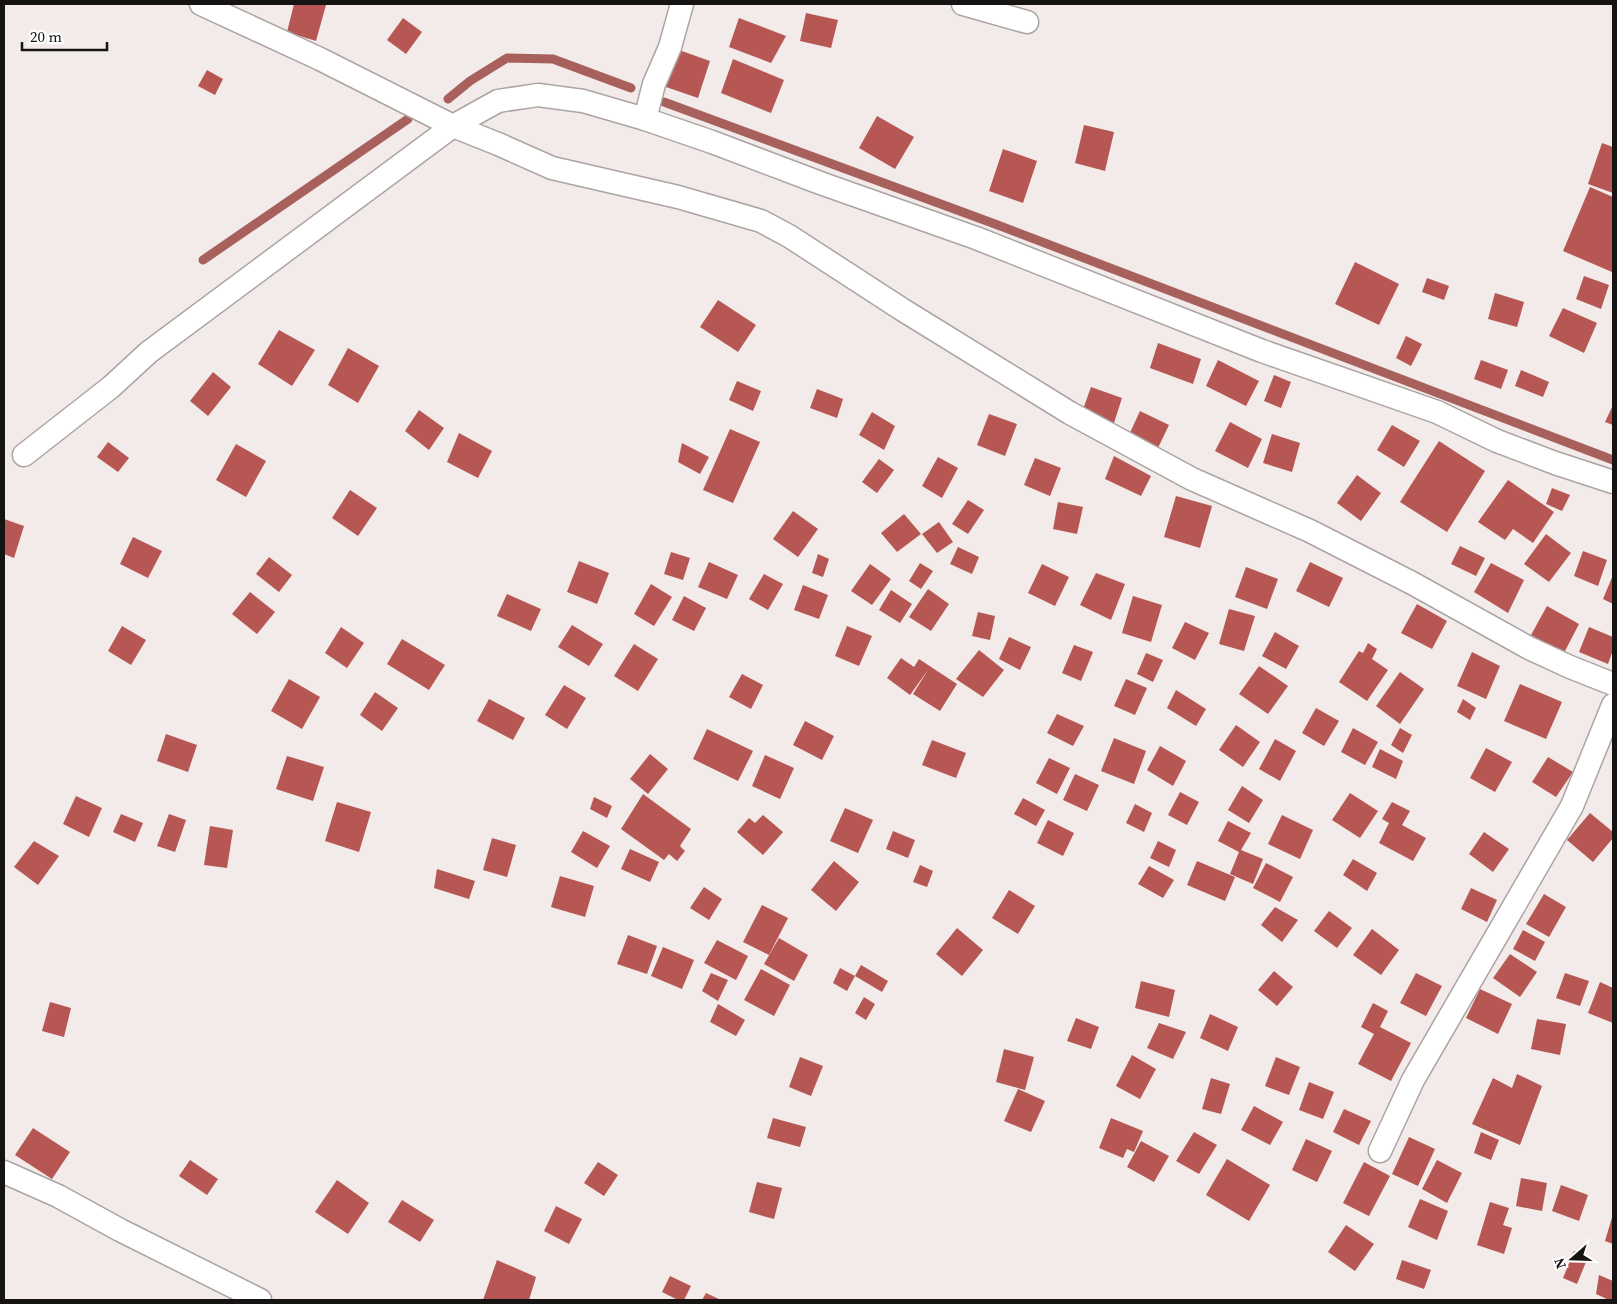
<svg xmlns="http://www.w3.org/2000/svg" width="1617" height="1304" font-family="'Source Serif 4',serif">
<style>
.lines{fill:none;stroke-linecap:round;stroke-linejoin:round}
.stream{stroke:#a7605b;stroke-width:9}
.building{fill:#b65753}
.street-casing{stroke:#aba4a3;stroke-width:25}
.street{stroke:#fff;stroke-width:22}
</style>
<rect width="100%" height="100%" fill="#f2ebea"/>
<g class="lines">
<g class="stream">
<path d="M448,99L470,81L507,58L553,59L631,88"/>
<path d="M664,102L995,224L1613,460"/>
<path d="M203,260L408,119"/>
</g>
</g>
<g class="building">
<path d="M294,4L326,5L316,41L287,32Z"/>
<path d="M806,13L838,20L831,48L800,41Z"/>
<path d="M403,18L422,32L406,54L387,40Z"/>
<path d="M739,18L786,36L771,63L729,47Z"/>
<path d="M676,49L710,61L698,98L663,86Z"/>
<path d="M733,59L784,80L771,113L721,93Z"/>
<path d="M207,70L223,79L215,95L198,86Z"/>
<path d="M877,116L914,137L895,169L859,148Z"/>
<path d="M1084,125L1114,132L1105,171L1075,163Z"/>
<path d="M1602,143L1613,147V193L1588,184Z"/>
<path d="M1003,149L1037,161L1023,203L989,191Z"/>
<path d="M1590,187L1613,197L1612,272L1563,251Z"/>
<path d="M1355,262L1399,284L1379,325L1335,304Z"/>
<path d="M1584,276L1609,285L1601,309L1576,299Z"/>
<path d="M1427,278L1449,286L1444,300L1422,292Z"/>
<path d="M1495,293L1524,302L1517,327L1488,319Z"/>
<path d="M718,300L756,325L738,352L700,327Z"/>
<path d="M1563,308L1597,323L1584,353L1549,336Z"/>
<path d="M279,330L315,350L292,386L258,364Z"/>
<path d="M1406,336L1422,344L1411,366L1396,358Z"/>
<path d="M1158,343L1201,359L1193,384L1150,368Z"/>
<path d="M348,348L379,366L358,403L328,385Z"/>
<path d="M1218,360L1259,381L1246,406L1206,386Z"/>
<path d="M1481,360L1508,370L1501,389L1474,379Z"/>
<path d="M1521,370L1549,382L1543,397L1515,386Z"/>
<path d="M213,372L231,387L208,416L190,401Z"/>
<path d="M1274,375L1291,382L1281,408L1264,401Z"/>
<path d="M737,381L761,391L753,411L729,400Z"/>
<path d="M1091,387L1122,398L1113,426L1081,415Z"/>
<path d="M817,389L843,399L837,418L810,408Z"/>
<path d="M1613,405V425L1605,422Z"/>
<path d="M419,410L444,428L429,450L405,431Z"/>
<path d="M1140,411L1169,425L1157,450L1128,437Z"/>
<path d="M872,412L895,426L884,450L859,435Z"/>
<path d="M989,414L1017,424L1005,456L977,445Z"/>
<path d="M1230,422L1262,439L1248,468L1215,451Z"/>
<path d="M1392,425L1420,441L1404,467L1377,450Z"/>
<path d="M730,429L760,442L733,503L703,490Z"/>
<path d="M459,433L492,451L478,478L447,462Z"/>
<path d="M1272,434L1300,443L1292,472L1263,463Z"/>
<path d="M1439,441L1485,471L1447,532L1400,502Z"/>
<path d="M108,442L129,458L118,472L97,457Z"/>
<path d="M682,443L709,457L700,474L678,462Z"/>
<path d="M236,444L266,461L246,497L216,480Z"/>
<path d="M1114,456L1151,476L1141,496L1105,479Z"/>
<path d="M938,457L958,468L942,498L922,486Z"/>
<path d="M1035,458L1061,468L1050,496L1024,485Z"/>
<path d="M879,459L894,470L877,493L862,482Z"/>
<path d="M1357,475L1381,493L1361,521L1337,503Z"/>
<path d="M1508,480L1554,512L1533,543L1513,529L1505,540L1478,522Z"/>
<path d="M1552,488L1570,495L1562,511L1546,504Z"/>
<path d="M350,490L377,508L358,536L332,518Z"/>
<path d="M1176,496L1212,506L1200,548L1164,537Z"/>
<path d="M968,500L984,510L968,534L952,524Z"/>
<path d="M1058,502L1083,507L1077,534L1053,529Z"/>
<path d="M793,511L818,529L798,557L773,539Z"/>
<path d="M904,514L921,534L897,552L881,533Z"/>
<path d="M4,519L24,526L14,558L4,554Z"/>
<path d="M939,522L953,542L937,553L922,534Z"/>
<path d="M1546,534L1571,553L1549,582L1524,564Z"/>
<path d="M133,537L162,551L148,578L120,564Z"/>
<path d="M1460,546L1485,558L1476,576L1451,564Z"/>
<path d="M958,547L979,557L972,574L950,564Z"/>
<path d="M1583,551L1607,560L1598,586L1574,576Z"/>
<path d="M671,552L690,558L683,580L664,574Z"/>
<path d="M818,554L829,559L823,577L812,573Z"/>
<path d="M269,557L292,575L279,592L256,574Z"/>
<path d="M579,561L609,573L597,604L567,592Z"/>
<path d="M709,562L738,575L727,599L698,587Z"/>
<path d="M1310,562L1343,578L1329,607L1296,591Z"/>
<path d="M920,563L933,571L921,589L909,581Z"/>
<path d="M1491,563L1524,580L1508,613L1474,592Z"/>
<path d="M870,564L891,579L872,605L851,591Z"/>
<path d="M1042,564L1069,577L1055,606L1028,593Z"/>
<path d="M1246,567L1278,579L1267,609L1235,597Z"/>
<path d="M1096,573L1125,584L1111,620L1080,605Z"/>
<path d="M764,574L783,584L768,610L749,599Z"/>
<path d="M1613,575V604L1603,599Z"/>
<path d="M651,584L672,597L654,626L634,614Z"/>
<path d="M803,585L828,595L819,619L794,610Z"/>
<path d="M928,589L949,604L931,631L909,617Z"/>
<path d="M891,590L912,604L900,623L879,610Z"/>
<path d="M250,592L275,612L257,634L232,614Z"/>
<path d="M507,594L541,609L531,631L497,616Z"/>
<path d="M684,596L706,608L694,631L672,620Z"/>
<path d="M1133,596L1162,605L1151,642L1122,633Z"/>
<path d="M1417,604L1447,621L1432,649L1401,633Z"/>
<path d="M1547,606L1579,624L1564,653L1531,635Z"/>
<path d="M1229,609L1255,616L1244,651L1219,644Z"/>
<path d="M978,612L995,616L990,640L972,636Z"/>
<path d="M1185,622L1209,633L1195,660L1172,648Z"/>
<path d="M572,625L603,644L589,666L558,647Z"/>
<path d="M122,626L146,640L131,665L108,651Z"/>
<path d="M847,626L872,636L859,666L835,656Z"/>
<path d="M341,627L364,643L347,668L325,653Z"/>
<path d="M1589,627L1613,637V650L1608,664L1579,652Z"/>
<path d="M1275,632L1299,646L1286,669L1262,656Z"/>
<path d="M1009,637L1031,647L1020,670L999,659Z"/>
<path d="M402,639L445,665L429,690L387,664Z"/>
<path d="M1368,643L1377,649L1372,659L1388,670L1367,701L1339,682L1359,651L1363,653Z"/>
<path d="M634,644L658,659L638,691L614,676Z"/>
<path d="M1074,645L1093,652L1081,681L1062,673Z"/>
<path d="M979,650L1004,670L983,697L956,679Z"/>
<path d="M1472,652L1500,666L1486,699L1457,686Z"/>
<path d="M1146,653L1163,660L1153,682L1137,674Z"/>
<path d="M901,658L914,667L919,659L957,684L940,711L913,694L928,670L910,695L887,678Z"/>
<path d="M1259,666L1288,686L1268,714L1239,694Z"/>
<path d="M1400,672L1424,689L1400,724L1376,706Z"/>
<path d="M742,674L763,685L751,709L729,697Z"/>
<path d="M289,679L320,697L302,729L271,711Z"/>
<path d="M1126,679L1147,688L1135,715L1114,706Z"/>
<path d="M1520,684L1562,702L1546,739L1504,721Z"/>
<path d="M564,685L586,698L567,729L545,715Z"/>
<path d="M1176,690L1206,709L1196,726L1167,708Z"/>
<path d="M375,692L398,708L382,731L360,715Z"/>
<path d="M489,699L525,718L513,740L477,721Z"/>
<path d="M1463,699L1476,708L1470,720L1457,712Z"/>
<path d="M1316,708L1339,721L1324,746L1302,733Z"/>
<path d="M1057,714L1084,726L1073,746L1047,733Z"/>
<path d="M805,721L834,736L822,760L793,745Z"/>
<path d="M1236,725L1260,742L1243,767L1219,750Z"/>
<path d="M1353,728L1378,742L1365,765L1341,752Z"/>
<path d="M1400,728L1412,735L1403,753L1391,745Z"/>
<path d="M707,729L753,751L738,781L693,759Z"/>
<path d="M166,734L197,745L188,772L157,761Z"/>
<path d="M1114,738L1146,751L1134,784L1101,771Z"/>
<path d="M1275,739L1296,751L1280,781L1259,769Z"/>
<path d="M932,740L966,753L956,778L922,765Z"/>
<path d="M1160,746L1186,761L1173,786L1147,770Z"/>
<path d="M1486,748L1512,762L1495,792L1470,778Z"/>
<path d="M1380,749L1403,761L1396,779L1372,767Z"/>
<path d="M650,754L668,769L648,794L630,779Z"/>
<path d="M765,755L794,768L780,799L752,786Z"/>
<path d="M287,756L324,767L313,801L276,789Z"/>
<path d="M1548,757L1573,772L1556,797L1532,782Z"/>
<path d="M1049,758L1070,768L1057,794L1036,783Z"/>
<path d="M1075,774L1099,785L1087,811L1063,800Z"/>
<path d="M1242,786L1263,800L1249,823L1228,810Z"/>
<path d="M1180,792L1199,802L1187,825L1168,815Z"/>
<path d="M1350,793L1378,811L1360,838L1332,820Z"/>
<path d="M643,794L691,829L680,846L685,851L677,861L669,854L664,860L621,829Z"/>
<path d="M76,796L102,808L89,837L63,824Z"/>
<path d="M594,797L612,806L607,818L590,809Z"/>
<path d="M1023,798L1045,810L1036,826L1014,814Z"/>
<path d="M337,802L371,812L359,852L325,841Z"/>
<path d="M1392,802L1410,811L1402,825L1426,838L1413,861L1379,843L1389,823L1382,819Z"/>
<path d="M1135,804L1152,813L1144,832L1126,823Z"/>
<path d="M845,808L873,820L858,853L830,841Z"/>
<path d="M1590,813L1613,832V838L1593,862L1567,840Z"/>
<path d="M121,814L143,823L135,842L113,832Z"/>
<path d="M169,814L186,820L175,852L157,846Z"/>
<path d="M763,815L783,832L763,855L737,832L749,818L755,823Z"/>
<path d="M1282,815L1313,830L1300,859L1268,844Z"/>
<path d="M1048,820L1074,833L1063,856L1037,843Z"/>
<path d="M1228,821L1251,833L1241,850L1263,859L1253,884L1230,874L1239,852L1218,841Z"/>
<path d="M210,826L233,830L227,868L204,865Z"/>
<path d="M583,831L610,846L597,868L571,852Z"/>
<path d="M893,831L915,840L908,858L886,849Z"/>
<path d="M1484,832L1509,849L1493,872L1469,854Z"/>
<path d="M492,838L516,845L507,877L483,870Z"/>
<path d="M34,841L59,856L38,885L14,867Z"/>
<path d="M1158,841L1176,850L1169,867L1150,858Z"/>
<path d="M630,849L659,862L650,882L621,869Z"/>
<path d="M1353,859L1377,873L1367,891L1343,875Z"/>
<path d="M834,861L859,882L836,911L811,890Z"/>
<path d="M1197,861L1235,877L1225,901L1187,885Z"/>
<path d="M1266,863L1293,877L1280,902L1253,888Z"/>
<path d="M920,865L933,871L927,887L913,882Z"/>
<path d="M1149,866L1174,880L1163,898L1138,884Z"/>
<path d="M437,869L475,881L469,899L434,888Z"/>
<path d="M560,876L594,886L585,917L551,907Z"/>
<path d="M704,887L722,899L709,920L690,908Z"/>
<path d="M1471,888L1497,900L1487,922L1461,909Z"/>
<path d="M1009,890L1035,906L1018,934L992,918Z"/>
<path d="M1544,894L1566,907L1549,937L1526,924Z"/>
<path d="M762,905L788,918L769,955L743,942Z"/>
<path d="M1275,907L1298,920L1282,942L1261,925Z"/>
<path d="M1329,911L1352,928L1337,948L1314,931Z"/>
<path d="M957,928L983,950L962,976L936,954Z"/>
<path d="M1372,929L1399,950L1381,975L1353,955Z"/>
<path d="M1523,930L1545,942L1535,961L1513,949Z"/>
<path d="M628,935L657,946L647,974L617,964Z"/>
<path d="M779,938L808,955L794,981L764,964Z"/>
<path d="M717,940L748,956L736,980L704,963Z"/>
<path d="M663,947L694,960L682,989L651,976Z"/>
<path d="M1510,954L1537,972L1520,997L1493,978Z"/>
<path d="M861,965L888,981L882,992L855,976Z"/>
<path d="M840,968L855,976L847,991L833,983Z"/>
<path d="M761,969L790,985L774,1016L744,1000Z"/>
<path d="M1274,971L1293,987L1277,1006L1258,990Z"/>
<path d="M711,973L728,980L718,1001L702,991Z"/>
<path d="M1416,973L1442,986L1426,1016L1400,1003Z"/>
<path d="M1565,973L1589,981L1580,1006L1556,998Z"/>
<path d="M1141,981L1175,990L1169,1017L1135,1008Z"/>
<path d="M1600,982L1613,988V1023L1588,1013Z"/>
<path d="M1480,989L1512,1004L1498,1034L1466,1018Z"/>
<path d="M864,997L875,1004L866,1020L855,1013Z"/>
<path d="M50,1002L71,1008L64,1037L42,1031Z"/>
<path d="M1373,1003L1388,1011L1380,1027L1411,1043L1391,1081L1358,1064L1374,1034L1361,1027Z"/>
<path d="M718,1004L745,1020L736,1036L710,1022Z"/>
<path d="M1210,1014L1238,1027L1228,1051L1200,1038Z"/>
<path d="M1076,1018L1099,1027L1091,1049L1067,1041Z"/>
<path d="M1537,1019L1566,1024L1560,1055L1531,1049Z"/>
<path d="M1159,1023L1186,1032L1173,1059L1147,1048Z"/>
<path d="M1004,1049L1034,1057L1025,1090L996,1082Z"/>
<path d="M1132,1055L1156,1069L1140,1099L1116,1086Z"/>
<path d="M800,1057L823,1066L811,1096L789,1087Z"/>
<path d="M1276,1057L1300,1067L1289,1095L1265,1086Z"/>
<path d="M1517,1074L1542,1086L1520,1145L1472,1124L1493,1078L1512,1088Z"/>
<path d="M1211,1078L1230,1084L1221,1114L1202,1109Z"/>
<path d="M1309,1082L1334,1092L1323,1119L1299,1110Z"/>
<path d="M1018,1089L1045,1101L1031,1132L1004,1121Z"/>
<path d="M1254,1106L1283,1122L1270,1145L1241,1130Z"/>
<path d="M1344,1109L1371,1121L1359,1145L1333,1132Z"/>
<path d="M773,1118L806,1127L800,1147L767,1138Z"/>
<path d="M1111,1118L1143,1131L1134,1152L1127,1149L1123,1158L1099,1148Z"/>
<path d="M33,1128L70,1152L52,1179L15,1155Z"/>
<path d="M1194,1132L1217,1145L1199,1174L1176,1161Z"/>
<path d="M1481,1132L1499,1140L1491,1160L1474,1153Z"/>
<path d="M1409,1137L1435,1149L1418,1186L1392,1174Z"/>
<path d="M1306,1139L1332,1151L1317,1182L1292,1170Z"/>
<path d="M1141,1141L1169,1156L1154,1182L1127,1167Z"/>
<path d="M1227,1159L1270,1185L1249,1221L1206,1195Z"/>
<path d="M190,1160L218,1179L207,1195L179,1176Z"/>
<path d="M1437,1160L1462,1173L1447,1203L1422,1189Z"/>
<path d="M598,1162L618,1175L604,1196L584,1183Z"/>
<path d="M1364,1162L1390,1176L1369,1216L1343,1203Z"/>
<path d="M1521,1178L1547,1183L1542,1211L1516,1206Z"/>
<path d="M337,1180L369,1203L348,1234L315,1212Z"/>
<path d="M757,1182L782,1188L774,1219L749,1212Z"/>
<path d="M1561,1185L1588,1195L1579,1221L1552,1211Z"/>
<path d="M1420,1199L1448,1211L1437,1240L1408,1227Z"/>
<path d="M402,1200L434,1220L420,1242L388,1222Z"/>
<path d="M1490,1202L1509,1208L1503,1225L1512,1228L1504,1254L1477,1245Z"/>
<path d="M556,1206L582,1219L569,1244L544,1231Z"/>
<path d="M1613,1214V1244L1605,1241Z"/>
<path d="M1346,1225L1374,1244L1355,1271L1328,1252Z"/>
<path d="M1574,1251L1588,1257L1577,1284L1563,1278Z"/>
<path d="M497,1260L536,1277L529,1300H483Z"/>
<path d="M1402,1260L1431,1270L1424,1289L1396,1279Z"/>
<path d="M1599,1275L1613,1281V1300H1609L1596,1294Z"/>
<path d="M670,1276L691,1286L684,1300H678L662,1292Z"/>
<path d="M706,1293L721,1300H702Z"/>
</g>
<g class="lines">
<defs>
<g id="street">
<path d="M201,4L320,59L453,126L498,144L552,168L678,197L761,221L789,236L903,310L1070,413L1192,479L1310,531L1412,583L1529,648L1570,667L1613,684"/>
<path d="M963,4L1027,22"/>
<path d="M645,119L654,84L670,47L682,4"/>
<path d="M24,455L111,387L149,352L453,126L498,101L538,95L583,101L645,119L712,142L823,184L976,238L1262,351L1437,412L1497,441L1555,463L1613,482"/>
<path d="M1380,1151L1413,1080L1572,806L1613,705"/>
<path d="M4,1172L58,1196L120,1230L260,1300"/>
</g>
</defs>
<use href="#street" class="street-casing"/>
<use href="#street" class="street"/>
</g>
<rect width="1617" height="1304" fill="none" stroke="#161413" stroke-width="10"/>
<g transform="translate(1572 1259) rotate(250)" stroke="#ffffff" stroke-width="4" paint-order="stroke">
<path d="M0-4L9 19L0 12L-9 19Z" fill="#161413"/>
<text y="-8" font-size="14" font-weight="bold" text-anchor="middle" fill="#161413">N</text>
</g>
<path d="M22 42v8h85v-8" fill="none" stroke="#161413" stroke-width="2.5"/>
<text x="30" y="42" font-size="15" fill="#161413" stroke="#ffffff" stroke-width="4" paint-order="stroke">20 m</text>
</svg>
